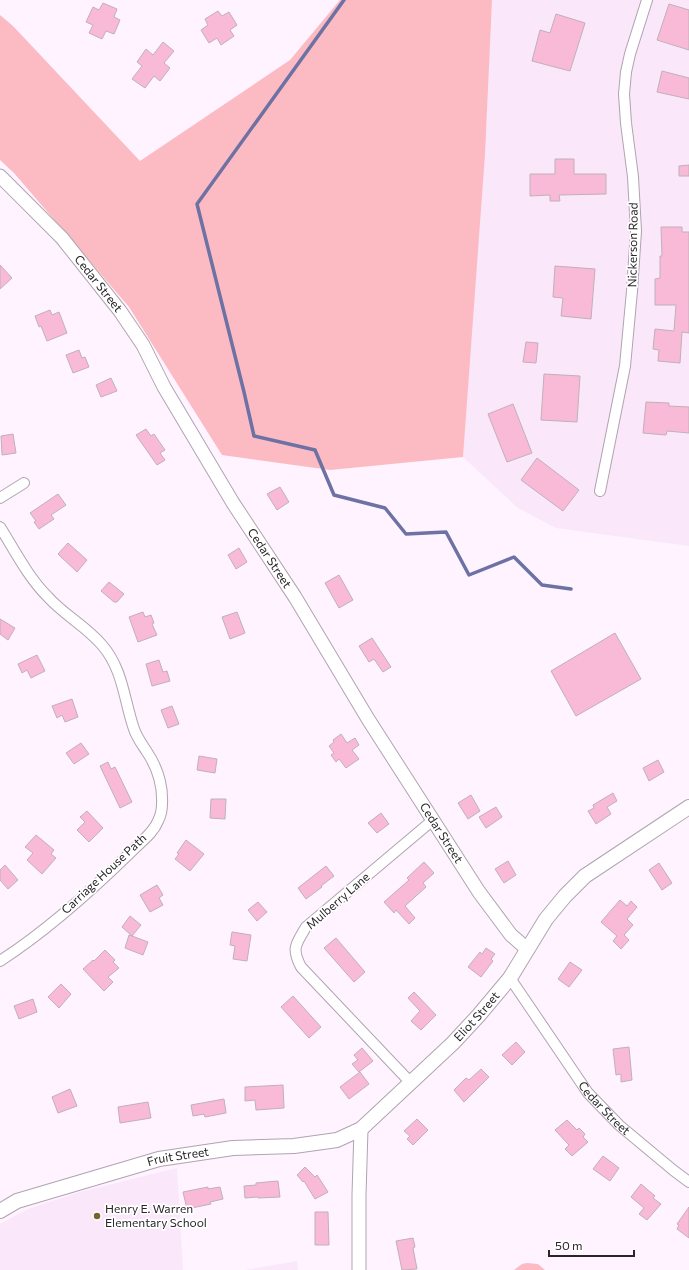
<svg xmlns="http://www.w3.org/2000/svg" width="689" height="1270" font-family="Commissioner,sans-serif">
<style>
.built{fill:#fae7fa}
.green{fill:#fcbbc2}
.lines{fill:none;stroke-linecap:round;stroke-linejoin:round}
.stream{stroke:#6d71a3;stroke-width:3.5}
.building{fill:#f9bad8;stroke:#c1b0b8}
.minor-casing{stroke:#afa4b0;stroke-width:12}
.tertiary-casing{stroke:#afa4b0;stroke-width:15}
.secondary-casing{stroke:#afa4b0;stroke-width:16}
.minor{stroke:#fff;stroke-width:10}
.tertiary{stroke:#fff;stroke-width:13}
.secondary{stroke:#fff;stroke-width:14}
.poi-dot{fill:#7a6132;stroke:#fff;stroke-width:1.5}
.labels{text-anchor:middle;stroke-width:3.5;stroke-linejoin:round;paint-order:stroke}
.street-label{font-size:12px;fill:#292529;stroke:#fff}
.poi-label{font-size:12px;fill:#292529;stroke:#fff;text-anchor:start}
</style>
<rect width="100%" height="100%" fill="#fef3fe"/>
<g class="built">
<path d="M492,0H689V546L556,528L518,508L463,457Z"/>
<path d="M177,1168L183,1270H0V1224L28,1209L80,1192Z"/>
<path d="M297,1261L298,1270H246Z"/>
</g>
<g class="green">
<path d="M340,0H492L485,154L463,457L330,470L222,455L129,307L14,173L0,160V15L13,26L140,161L290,60Z"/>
<path d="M527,1263L538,1264L545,1270H514L522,1264Z"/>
</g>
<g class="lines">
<path class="stream" d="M344,0L197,204L244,392L254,436L315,450L334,495L385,508L406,534L446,532L469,575L514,557L542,585L571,589"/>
</g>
<g class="building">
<path d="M103,3L117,9L114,17L120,20L114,34L106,31L102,39L89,33L93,25L86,22L93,7L99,10Z"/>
<path d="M669,4L689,10V50L657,40Z"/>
<path d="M218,11L222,16L229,12L237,25L230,30L234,36L221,45L217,38L209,43L201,30L208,25L205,19Z"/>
<path d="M556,14L585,23L570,71L532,61L540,30L550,33Z"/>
<path d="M163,42L174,51L164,63L170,68L160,81L154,76L145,88L132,79L142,66L137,62L146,49L153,55Z"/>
<path d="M662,71L689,78V99L657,92Z"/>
<path d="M555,159H574V174H606V194L559,195L560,201H550V195L530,196V174H555Z"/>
<path d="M689,165V176H679V166Z"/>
<path d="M661,227H682V232H689V333L682,332L680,363L658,361L659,350L653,349L655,329L674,331L676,305H655V279L660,278V256H662Z"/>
<path d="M0,265L12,278L0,289Z"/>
<path d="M555,266L595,269L591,319L561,316L563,298L553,297Z"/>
<path d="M50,310L52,315L59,312L67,333L47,341L41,326L39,327L35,316Z"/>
<path d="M526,342L538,343L536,363L523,362Z"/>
<path d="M79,350L82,358L85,357L89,367L73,373L66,355Z"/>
<path d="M544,374L580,376L577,422L541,420Z"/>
<path d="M111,378L117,391L101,397L96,385Z"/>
<path d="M646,402L669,403V406L689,407V433L667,431L666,435L643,433Z"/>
<path d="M513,404L532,453L507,462L488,414Z"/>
<path d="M146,429L151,436L154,434L165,450L160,453L165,460L157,465L136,435Z"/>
<path d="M13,434L16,453L2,455L1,436Z"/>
<path d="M537,458L579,490L563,511L521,480Z"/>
<path d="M280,487L289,502L277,510L267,494Z"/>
<path d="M58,494L66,505L51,515L54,519L39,529L34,522L36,521L30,513Z"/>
<path d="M68,543L87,560L77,572L58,554Z"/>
<path d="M239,548L247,562L236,569L228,555Z"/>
<path d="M339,575L353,600L339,608L325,583Z"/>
<path d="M109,582L124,594L117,602H114L101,591Z"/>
<path d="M143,612L145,617L151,615L154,623L152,624L157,635L138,642L129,617Z"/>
<path d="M237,612L245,633L230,639L222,617Z"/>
<path d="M0,619L15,628L8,640L0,634Z"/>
<path d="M615,633L641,679L576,716L551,671Z"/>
<path d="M372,638L391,667L383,672L374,659L369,662L359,646Z"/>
<path d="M37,655L45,671L31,678L27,670L22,673L18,664Z"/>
<path d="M159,660L163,672L167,671L170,681L152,686L146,664Z"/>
<path d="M72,699L78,717L65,722L62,715L57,718L52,706Z"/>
<path d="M172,706L179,724L168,728L161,710Z"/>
<path d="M341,734L347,743L355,738L359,745L352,750L359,759L346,768L339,759L336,762L331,755L334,753L329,746L334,742L333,740Z"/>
<path d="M81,743L89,754L74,764L66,753Z"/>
<path d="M199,756L217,759L215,773L197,770Z"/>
<path d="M658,760L664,772L649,781L643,768Z"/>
<path d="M108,762L111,769L115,767L132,802L120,808L100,766Z"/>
<path d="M613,793L617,801L607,807L611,814L596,824L588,811L594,808L593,805Z"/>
<path d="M471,795L480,811L468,819L458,803Z"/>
<path d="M211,799H226L225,819L210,818Z"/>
<path d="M496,807L502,817L486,828L479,817Z"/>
<path d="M87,811L103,828L89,842L77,830L85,822L80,817Z"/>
<path d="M381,813L389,824L377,833L368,823Z"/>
<path d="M36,835L54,850L51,854L56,858L42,874L27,860L33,853L25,847Z"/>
<path d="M186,840L204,854L190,871L175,859L179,854L177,853Z"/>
<path d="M508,861L516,875L504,883L495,869Z"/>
<path d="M424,862L434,873L423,883L426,887L405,906L415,918L409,924L396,910L394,913L384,902L409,880L407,878Z"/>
<path d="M659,863L672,883L662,890L649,870Z"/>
<path d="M5,865L18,880L8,889L0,880V870Z"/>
<path d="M326,866L334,876L321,886L322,887L306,899L298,888Z"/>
<path d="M157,885L163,895L159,898L163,905L150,912L140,895Z"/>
<path d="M620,900L627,906L631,901L637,907L627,919L633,925L624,935L629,940L621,949L613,941L617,936L601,922Z"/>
<path d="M258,902L267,912L257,921L248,910Z"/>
<path d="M130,916L141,925L132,936L148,942L143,955L125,948L129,935L132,936L122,927Z"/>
<path d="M232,932L251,935L247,961L233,959L235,946L230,945Z"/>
<path d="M336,938L365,972L354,982L324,948Z"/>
<path d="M486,948L495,954L491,959L493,961L481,977L468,967L480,952L482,954Z"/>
<path d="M105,950L115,960L113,962L119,968L108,977L113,982L104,991L83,969L93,960L94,961Z"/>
<path d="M570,962L582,970L569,987L558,979Z"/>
<path d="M61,984L71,994L59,1008L48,997Z"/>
<path d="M414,992L436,1015L421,1030L411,1021L420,1011L408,998Z"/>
<path d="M293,996L321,1027L309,1038L281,1007Z"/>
<path d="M33,999L37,1012L19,1019L14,1006Z"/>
<path d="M516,1042L525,1052L512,1065L502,1055Z"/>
<path d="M629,1047L632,1080L621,1082V1074L616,1075L613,1049Z"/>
<path d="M362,1048L373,1061L359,1072L352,1064L358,1060L354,1055Z"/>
<path d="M481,1069L489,1077L464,1102L454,1090L466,1078L469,1080Z"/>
<path d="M360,1072L369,1084L349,1099L340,1087Z"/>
<path d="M283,1085L284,1108L256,1110L255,1100L245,1101V1087Z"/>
<path d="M70,1089L77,1106L58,1113L52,1097Z"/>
<path d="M224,1099L226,1113L205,1117L204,1114L193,1116L191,1105Z"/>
<path d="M148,1102L151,1118L120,1123L118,1107Z"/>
<path d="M417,1119L428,1130L413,1145L407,1139L410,1136L404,1131Z"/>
<path d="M567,1120L577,1130L579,1128L585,1134L583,1137L588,1142L572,1156L565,1149L569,1145L555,1130Z"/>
<path d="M603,1156L619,1168L610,1181L593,1169Z"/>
<path d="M305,1167L315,1177L317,1175L328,1192L315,1199L304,1181L303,1182L297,1175Z"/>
<path d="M278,1181L280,1197L258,1198V1197L245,1198L244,1186L256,1185V1183Z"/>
<path d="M641,1184L655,1196L653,1198L661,1204L647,1220L639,1214L644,1208L631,1197Z"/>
<path d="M208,1187V1189L220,1187L223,1199L210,1202L211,1204L187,1209L183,1192Z"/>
<path d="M689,1207V1238L677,1229L679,1225L677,1224Z"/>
<path d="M315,1212H328L329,1245H315Z"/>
<path d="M413,1238L415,1247L413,1248L417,1269L402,1270L396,1241Z"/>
</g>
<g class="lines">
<defs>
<g id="minor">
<path d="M600,491L625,366L632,291L636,231L633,177L626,123L624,94L626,72L630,54L647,0"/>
<path d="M0,498L24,483"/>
<path d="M0,527C15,551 28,577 48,597C64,615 86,626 102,645C123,669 124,700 134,729C137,738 142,744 147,752C157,767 163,785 162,804C162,809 160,817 158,821C153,834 139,843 130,853C92,890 45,932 0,961"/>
<path id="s1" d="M510,978L588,1093L619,1125L673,1170L689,1182"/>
<path d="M411,1083L301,967C291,948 296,944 306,927L433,820"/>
</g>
<g id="tertiary">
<path id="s2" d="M0,176L62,238L120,311L143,345L164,387L233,503L295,597L368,719L479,892L511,935L527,949"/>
<path d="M359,1270V1195L361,1129"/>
</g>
<g id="secondary">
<path id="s3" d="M0,1211L17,1201L159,1159L233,1148L294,1146L330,1141L337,1140L361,1129L453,1043L479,1015L510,978L546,919L565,896L585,876L689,807"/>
</g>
</defs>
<use href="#minor" class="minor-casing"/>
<use href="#tertiary" class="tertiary-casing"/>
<use href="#secondary" class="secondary-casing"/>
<use href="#minor" class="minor"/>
<use href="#tertiary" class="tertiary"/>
<use href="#secondary" class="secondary"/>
</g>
<circle class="poi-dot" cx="97" cy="1216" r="4"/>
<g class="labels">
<g class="street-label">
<text transform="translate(633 245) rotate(-89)" y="4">Nickerson Road</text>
<text dy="4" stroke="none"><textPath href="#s2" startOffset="146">Cedar Street</textPath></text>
<text dy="4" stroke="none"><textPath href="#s2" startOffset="470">Cedar Street</textPath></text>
<text dy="4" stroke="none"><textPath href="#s2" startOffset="794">Cedar Street</textPath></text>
<text transform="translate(104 874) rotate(-43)" y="4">Carriage House Path</text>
<text transform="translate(338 901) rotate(-41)" y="4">Mulberry Lane</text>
<text dy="4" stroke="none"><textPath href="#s3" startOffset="535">Eliot Street</textPath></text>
<text dy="4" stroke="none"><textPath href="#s1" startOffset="161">Cedar Street</textPath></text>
<text dy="4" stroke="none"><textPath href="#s3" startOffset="187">Fruit Street</textPath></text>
</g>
<g class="poi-label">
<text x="105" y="1213">Henry E. Warren<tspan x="105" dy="14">Elementary School</tspan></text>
</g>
</g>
<path d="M549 1250v6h85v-6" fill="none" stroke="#292529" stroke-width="2"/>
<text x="555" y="1250" font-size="12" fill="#292529" stroke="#ffffff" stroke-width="3" paint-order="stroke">50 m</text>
</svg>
